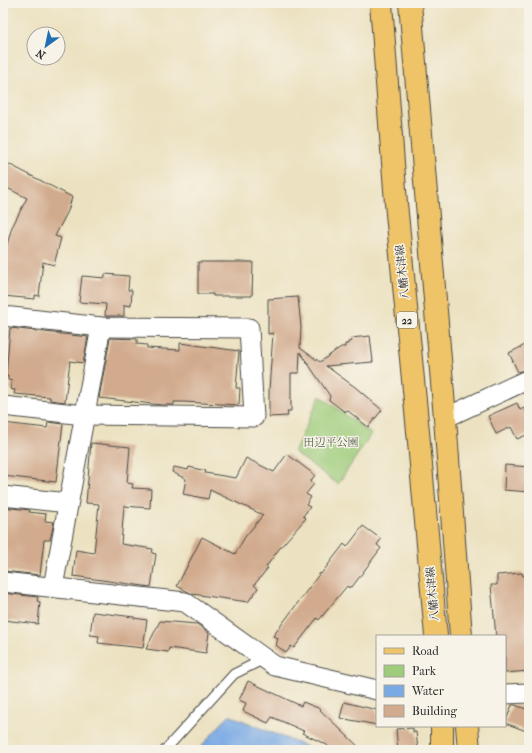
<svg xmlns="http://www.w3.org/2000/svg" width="532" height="753" font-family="'IM FELL French Canon','Noto Serif JP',serif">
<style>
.green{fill:#9ecc7a;stroke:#647c52}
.water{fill:#7aaae4;stroke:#526a88}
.building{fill:#d2ab8e}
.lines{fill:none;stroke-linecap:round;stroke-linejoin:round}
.lane-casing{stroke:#484642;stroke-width:11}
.street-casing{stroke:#484642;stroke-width:21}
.primary-casing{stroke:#484642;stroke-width:24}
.lane{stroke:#fff;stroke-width:9}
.street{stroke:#fff;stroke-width:19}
.primary{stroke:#efc469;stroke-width:22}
.labels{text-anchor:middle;stroke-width:3;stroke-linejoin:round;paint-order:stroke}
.shield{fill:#f7f3e8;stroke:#686764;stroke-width:1}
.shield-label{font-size:10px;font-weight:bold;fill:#2b2b2b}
.street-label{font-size:11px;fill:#2b2b2b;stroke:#f7f3e8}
.park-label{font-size:11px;fill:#4e5b43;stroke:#f7f3e8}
</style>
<rect width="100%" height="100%" fill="#f7f3e8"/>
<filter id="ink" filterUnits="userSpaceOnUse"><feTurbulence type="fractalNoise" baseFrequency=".025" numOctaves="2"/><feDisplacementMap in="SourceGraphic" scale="8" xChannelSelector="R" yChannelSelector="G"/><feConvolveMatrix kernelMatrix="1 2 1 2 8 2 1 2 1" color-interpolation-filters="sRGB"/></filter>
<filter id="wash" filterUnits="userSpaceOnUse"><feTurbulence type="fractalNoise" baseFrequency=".012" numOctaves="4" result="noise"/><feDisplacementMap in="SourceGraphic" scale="16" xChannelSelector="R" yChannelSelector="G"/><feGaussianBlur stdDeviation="0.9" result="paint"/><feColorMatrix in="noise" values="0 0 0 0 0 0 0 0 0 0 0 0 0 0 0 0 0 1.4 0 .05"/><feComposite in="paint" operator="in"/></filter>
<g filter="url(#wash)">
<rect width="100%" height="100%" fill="#ece2c1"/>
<path class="green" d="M320,396L371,434L338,484L294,452Z"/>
<path class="water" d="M229,715L315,750H198Z"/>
<g id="blocks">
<g class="building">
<path d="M3,161L72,197L68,211L55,236L61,238L54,265L43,262L39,296L35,295V299L3,296V259L12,227L27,198L3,186Z"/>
<path d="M198,262H253L252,296H213V294H198Z"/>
<path d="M105,274L129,276L128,290H132L131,306L124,305V316H105L106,304L79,302L82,276L105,278Z"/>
<path d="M298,297L301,327L300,348L320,362L341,347H345V344H348V342L352,341L351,338L370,336L373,362L326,366L355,387L382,410L368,427L347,410L345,412L329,400L330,396L300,352L299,373H291V411H287L288,416L269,417V390L273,333L268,334V299Z"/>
<path d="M10,328L88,337L83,363L70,361L65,402L50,400V397L14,394L15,390L10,389L12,381L8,380V376H6Z"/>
<path d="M110,338L137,339V344L147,345V348L180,350V343L239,351L236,388H240L239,405L183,402H174V405H162L99,398Z"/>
<path d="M529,343V368L518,372L509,353Z"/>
<path d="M517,403L520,410L524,408L529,418V434L517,439L511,427L496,434L488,416Z"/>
<path d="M48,422L63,424L56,482L3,476V423L47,428Z"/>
<path d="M91,443L130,447L127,483L133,484L132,488L151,489L150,508L124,506L121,544L153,549L152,553L156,554L151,587L73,576L76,550L94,553L99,504L86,503Z"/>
<path d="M287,454L315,475L310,482L314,484L306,494L311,497L306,505L310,507L303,516L306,518L279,549L266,567L268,568L254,585L258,588L248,602L192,594L177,586L202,537L235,554L245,537L263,515L210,490L208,499L183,494L186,479L172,472L174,467L188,470L189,467L206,471L205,473L236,478L246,458L274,472Z"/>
<path d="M505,465L529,467V492L504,490Z"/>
<path d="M3,507L30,510L29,512L46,514L45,521L54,522L50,540H44L40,575L3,571Z"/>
<path d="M363,526L381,539L377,545L381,548L352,587L350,586L349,588L347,586L319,620L317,618L294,648L291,646L286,653L276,645L278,638L273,636L320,573L321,574L344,544L347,547Z"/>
<path d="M522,573L523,576L529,575V604L525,605L528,641H529V671L505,673V636H496L491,585H497V575Z"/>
<path d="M3,593L38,597L37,601L40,602L38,624L3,620Z"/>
<path d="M93,612L134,617V618L147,620L143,648L98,643L99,636L90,635Z"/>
<path d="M160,621L197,624L209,633L206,653L169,648L168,652L146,649Z"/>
<path d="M248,681L301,706L303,702L318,708L362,750H332L327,745L302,733L304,731L272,717L268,723L243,711L246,703L239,700Z"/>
<path d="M344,702L377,710V725L340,718Z"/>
<path d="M512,705H515L529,710V732L505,723Z"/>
<path d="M413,728V732H416L418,750H398L396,729Z"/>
</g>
</g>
</g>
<g filter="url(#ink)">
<use href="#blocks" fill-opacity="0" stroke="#484642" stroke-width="1"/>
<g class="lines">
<defs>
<path id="lane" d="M165,750L234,674L264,659"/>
<g id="street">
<path d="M3,316L101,327L249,328L254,417L84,415L3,406"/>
<path d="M445,418L529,379"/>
<path d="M3,496L68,503"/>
<path d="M3,582L185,602L275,666L377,690"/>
<path d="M53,587L101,327"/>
<path d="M505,694L529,693"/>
</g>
<g id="primary">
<path d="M381,3L396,203L419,442L436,636"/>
<path d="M410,3L445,418L461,636"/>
<path d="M442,726V750"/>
<path d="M467,726L469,750"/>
</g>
</defs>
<use href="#lane" class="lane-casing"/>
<use href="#street" class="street-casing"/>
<use href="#primary" class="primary-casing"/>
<use href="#lane" class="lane"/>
<use href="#street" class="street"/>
<use href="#primary" class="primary"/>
</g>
</g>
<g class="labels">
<rect class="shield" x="397" y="312" width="20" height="16" rx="3"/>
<g class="shield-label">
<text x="407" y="324">22</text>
</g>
<g class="street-label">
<text transform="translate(402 272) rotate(-96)" y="4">八幡木津線</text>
<text transform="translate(432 594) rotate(-95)" y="4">八幡木津線</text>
</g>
<g class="park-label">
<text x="331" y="446">田辺平公園</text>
</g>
</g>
<rect width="532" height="753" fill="none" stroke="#f7f3e8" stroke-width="16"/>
<rect x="376" y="635" width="130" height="92" fill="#f7f3e8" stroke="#a5a39c"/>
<rect x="384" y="648" width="20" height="6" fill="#efc469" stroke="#a5a39c"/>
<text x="412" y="655" font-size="12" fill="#2b2b2b">Road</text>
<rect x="384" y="665" width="20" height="12" fill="#9ecc7a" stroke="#a5a39c"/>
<text x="412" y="675" font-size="12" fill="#2b2b2b">Park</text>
<rect x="384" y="685" width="20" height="12" fill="#7aaae4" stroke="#a5a39c"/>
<text x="412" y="695" font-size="12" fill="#2b2b2b">Water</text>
<rect x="384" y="705" width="20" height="12" fill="#d2ab8e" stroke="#a5a39c"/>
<text x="412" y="715" font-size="12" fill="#2b2b2b">Building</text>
<g transform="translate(46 46) rotate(213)"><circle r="19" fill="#f7f3e8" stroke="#a5a39c"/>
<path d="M0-3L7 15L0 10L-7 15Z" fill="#1f6fb2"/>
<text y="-6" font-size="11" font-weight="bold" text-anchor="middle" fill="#2b2b2b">N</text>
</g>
</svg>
